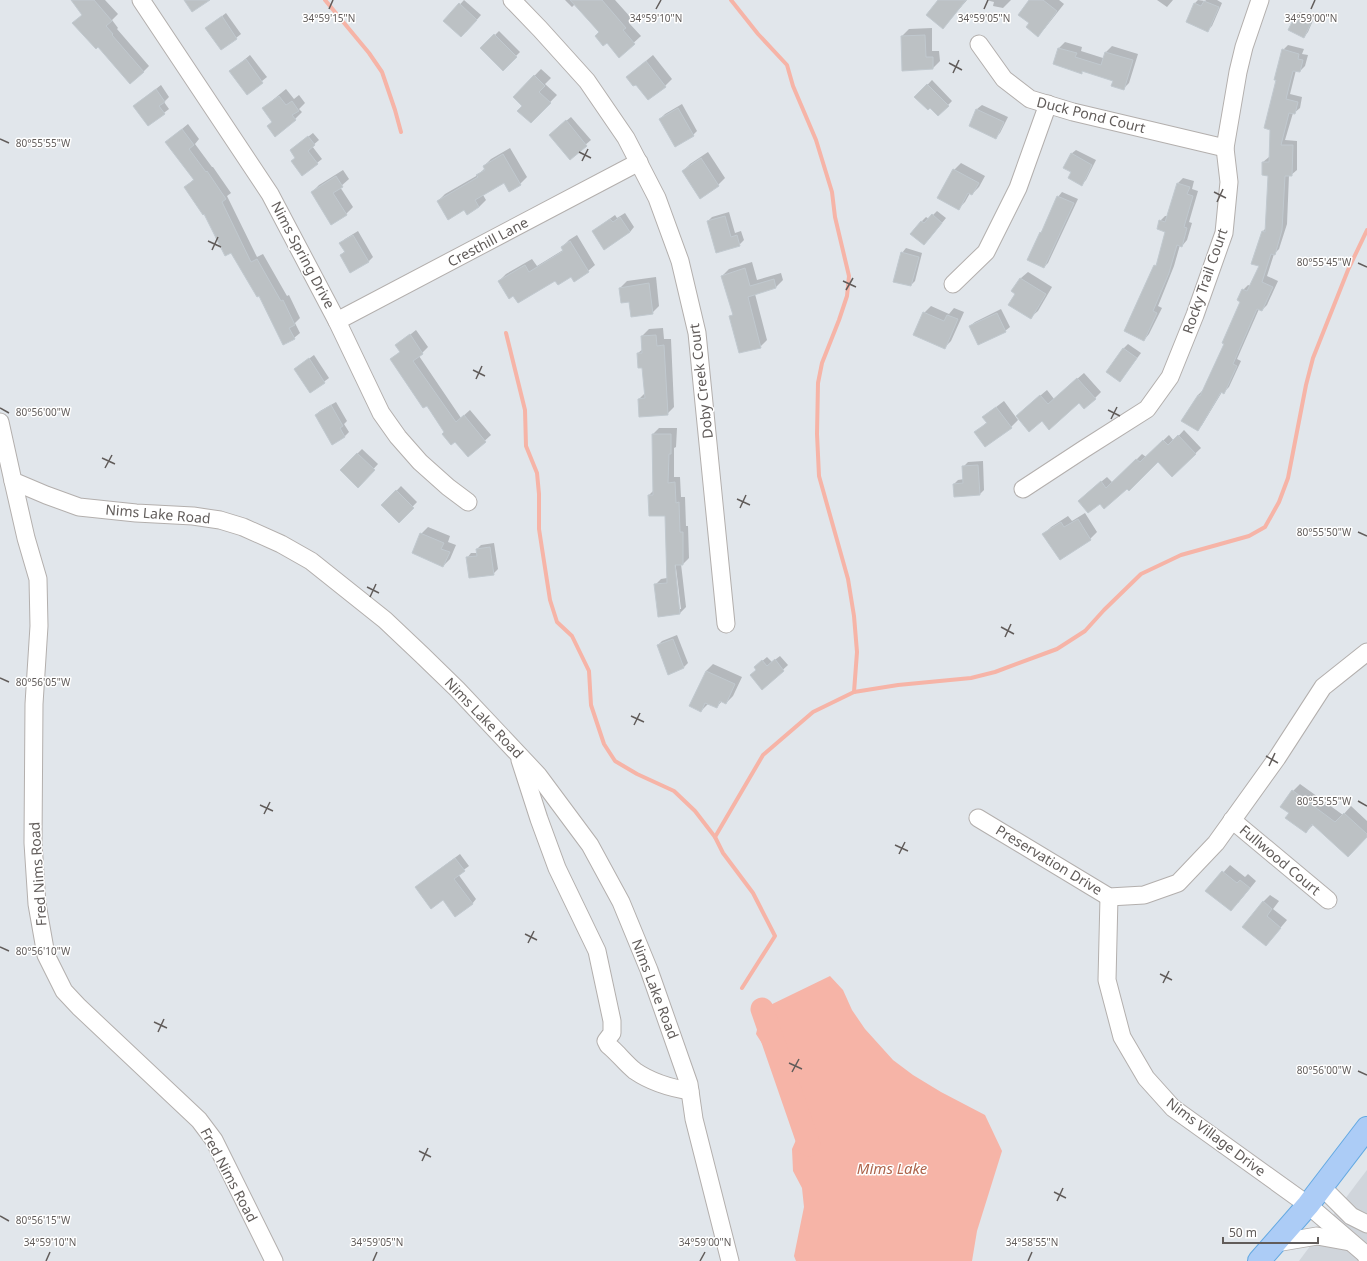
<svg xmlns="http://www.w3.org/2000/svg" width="1367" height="1261" font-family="'Noto Sans',sans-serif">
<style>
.education{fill:#d0d5db}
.water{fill:#f6b4a7}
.shadow{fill:#0003;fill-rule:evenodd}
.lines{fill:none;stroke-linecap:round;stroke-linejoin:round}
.stream{stroke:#f6b4a7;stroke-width:4}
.river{stroke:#f6b4a7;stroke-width:23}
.building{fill:#bcc1c4;stroke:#c1c9cf}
.minor-casing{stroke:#b3afad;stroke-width:19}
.major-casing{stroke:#64a9e2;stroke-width:24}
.minor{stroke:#fff;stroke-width:17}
.major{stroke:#acccf6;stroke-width:22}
.ticks{fill:none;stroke:#615c5a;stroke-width:1.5}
.labels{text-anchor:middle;stroke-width:3;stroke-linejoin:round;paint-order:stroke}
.street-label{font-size:14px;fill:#615c5a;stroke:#fff}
.water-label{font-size:15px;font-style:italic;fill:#ad634a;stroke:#fff}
.ticks-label{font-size:10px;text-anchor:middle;fill:#615c5a;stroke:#fff;stroke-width:3;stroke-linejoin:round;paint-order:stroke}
</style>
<rect width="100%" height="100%" fill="#e1e6eb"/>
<path class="education" d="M1367,1170V1261H1299L1357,1183Z"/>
<path class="water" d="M830,976L843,990L852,1010L865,1029L893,1060L913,1075L941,1092L985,1115L1002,1151L977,1231L972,1261H796L794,1256L804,1207L802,1188L793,1171L792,1149L800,1131L798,1100L756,1034L762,1009Z"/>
<g class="shadow">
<path d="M73,0H105L118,14L112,20L118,28L117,29L149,66L143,72L83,14Z"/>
<path d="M464,0L481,15L466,32L445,21Z"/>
<path d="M565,0H615L633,20L629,23L641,36L619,56L575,4L572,7Z"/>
<path d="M939,0H967L943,28Z"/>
<path d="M986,0H1011L1003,8L993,6L994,2Z"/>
<path d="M1030,0H1059L1064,4L1045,28L1038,35L1031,23Z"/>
<path d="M1157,0H1173L1167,7Z"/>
<path d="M1198,0L1205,1L1206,0H1217L1222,3L1212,26L1208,30L1187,21L1195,3Z"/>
<path d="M1300,12L1314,18L1308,32L1304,37L1289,30L1296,16Z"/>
<path d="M226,13L241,34L236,38L207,28Z"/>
<path d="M932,28V51H939L940,61L933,68L903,70L902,36L909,29Z"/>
<path d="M499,31L520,52L503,69L482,48Z"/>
<path d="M1065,42L1082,47L1081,51L1103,58L1106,52L1112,46L1138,54L1129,83L1123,89L1114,80L1083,71L1081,72L1054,64L1059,48Z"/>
<path d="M1288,45L1304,49L1302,54L1308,55L1305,66L1300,71L1296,70L1290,94L1302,97L1300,108L1294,113H1293L1285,140L1297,141V170L1291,175H1289L1287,224L1279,249L1274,254L1267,276L1278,281L1267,305L1262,310L1259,309L1237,359L1241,361L1229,387L1224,392H1222L1202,425L1197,430L1198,395L1203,390L1225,343L1242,301L1243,290L1248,285L1251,286L1260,266L1263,231L1266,228L1269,175L1263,162L1269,157H1270L1283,50Z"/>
<path d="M250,55L267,77L247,93L231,71Z"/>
<path d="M653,55L672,79L665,86L636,83L627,77Z"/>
<path d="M541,69L551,78L545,84L557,95L531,122L524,106L514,97Z"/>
<path d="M932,80L952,101L938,115L930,107L916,97Z"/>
<path d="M161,85L169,97L164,102L169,109L148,125L134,106Z"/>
<path d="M286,89L294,99L299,95L305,103L299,109L302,112L295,119L273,121L263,108Z"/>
<path d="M682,104L697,131L693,135L660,119L665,114Z"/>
<path d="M982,105L1008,117L1000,133L996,137L970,125L977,109Z"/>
<path d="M571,117L591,140L570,158L555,130Z"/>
<path d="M188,124L199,139L195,144L212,167H213L231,193L227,196L257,257L263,254L287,296L289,295L300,318L295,323L300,333L294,338L259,295L232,251L186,187L194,179L166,142Z"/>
<path d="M313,133L319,140L312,146L322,159L303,174L296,157V146Z"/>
<path d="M510,148L527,177L520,184L504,182L483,195L486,200L479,207L465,209L438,201L445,194L478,175L485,168L484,166L491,159Z"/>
<path d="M1076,150L1096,160L1086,180L1082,184L1073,172L1071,154Z"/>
<path d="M708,152L725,178L718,185L683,171L690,164Z"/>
<path d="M961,163L985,176L979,187L972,194L970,193L965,202L958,209L954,170Z"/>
<path d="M343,170L349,179L340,187L353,207L346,214L312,192L319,185Z"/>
<path d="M1183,178L1194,181L1192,189L1198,191L1189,222L1192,223L1187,240L1182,246L1180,245L1174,266L1158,306L1162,308L1149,334L1144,340L1155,266L1157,263L1166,231L1160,221L1165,216H1168L1178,183Z"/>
<path d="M1062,192L1078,199L1048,263L1044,267L1040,233L1044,229L1058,197Z"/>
<path d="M937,211L946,218L928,240L922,221L926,217L929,219Z"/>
<path d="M729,212L735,233L741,231L744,240L739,245L708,221L712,217Z"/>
<path d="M625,213L634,227L630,232L604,249L593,231L615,215L617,218Z"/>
<path d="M358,231L373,257L368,262L341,255L345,251L341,243L345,239Z"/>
<path d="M577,235L595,265L588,271L555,279L514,295L499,281L506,274L532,259L537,266L563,250L562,247L569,240Z"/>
<path d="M906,248L922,253L915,281L911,285L902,253Z"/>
<path d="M752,262L757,280L781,273L783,280L776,287L755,294L767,340L760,347L730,317L733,314L722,276L729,269Z"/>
<path d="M1028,272L1052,287L1038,311L1031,317L1017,293L1021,278Z"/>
<path d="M656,277L659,306L652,313L630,300L620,288L627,281Z"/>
<path d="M931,306L949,314L954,308L964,312L951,341L944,348L924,313Z"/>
<path d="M1001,309L1010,327L1005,331L970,326L975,322Z"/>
<path d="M663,328L664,339H671L674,407L667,414L639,399L645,393L643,367L638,353L643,349L642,336L649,329Z"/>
<path d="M416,330L428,347L419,356L461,418L470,410L491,435L468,456L446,432L427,404L391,359L401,351L397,345Z"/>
<path d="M1128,344L1141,353L1120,381L1123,349Z"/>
<path d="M314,355L329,378L310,392L295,369Z"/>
<path d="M1084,373L1101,392L1095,398L1079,401L1042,419L1023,410L1047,390L1054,399Z"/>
<path d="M1004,401L1018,420L1011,427L976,433L987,422L983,417Z"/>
<path d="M336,402L347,421L344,424L349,432L344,437L316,415L320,411Z"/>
<path d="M659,428H677L676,447L674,448V477H680L681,497H685L686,526H688L689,558L683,564H681L686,607L680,613L655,585L661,579L667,578L666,514L649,495L654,490L653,434ZM673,560H675L681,609H679Z"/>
<path d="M1184,430L1201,448L1172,476L1158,461L1127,488L1100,502L1085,495L1107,477L1113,483L1142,454L1146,457L1169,435L1174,441Z"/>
<path d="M362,449L378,464L358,486L341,470Z"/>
<path d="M983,461L984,490L980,494L954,484L958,480L964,479L963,467L968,462Z"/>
<path d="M401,486L417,502L399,521L383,505Z"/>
<path d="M1085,513L1097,532L1090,539L1044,534L1051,527L1068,516L1072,521Z"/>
<path d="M428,527L450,536L448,542L456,545L450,559L443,566L421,534Z"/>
<path d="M494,543L498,569L493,574L467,558L471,553H477V549L481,545Z"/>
<path d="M677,635L688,663L683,668L658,645L662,641Z"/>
<path d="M780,656L788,665L762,689L757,670L760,663L767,657L772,662Z"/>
<path d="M713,664L742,677L733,696L726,703L722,701L717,707L709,703L701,711L706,671Z"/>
<path d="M1300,784L1343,815L1351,806L1367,821V836L1314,824L1306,832L1290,813L1293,791Z"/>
<path d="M460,854L469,866L458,874L476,899L472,904L443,898L421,883Z"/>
<path d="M1230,865L1245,877L1248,874L1256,881L1238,903L1207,891Z"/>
<path d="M1270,895L1279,901L1273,909L1287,920L1266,945L1263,902Z"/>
</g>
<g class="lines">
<g class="stream">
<path d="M325,0L369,53L382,72L395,110L401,132"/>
<path d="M731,0L758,34L787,65L793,86L816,140L832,192L835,217L849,276L847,296L839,320L822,363L818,383L817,434L819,476L848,579L854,616L857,652L854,692"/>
<path d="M506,333L525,410L526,446L537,473L539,494V529L550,600L557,622L572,636L589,671L591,705L604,744L615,761L637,774L674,791L695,811L715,837L723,853L753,893L775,936L742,988"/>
<path d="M715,837L763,755L813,712L854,692L898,685L971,678L995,672L1057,649L1085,631L1104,610L1141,574L1181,555L1249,536L1265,527L1279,502L1288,478L1306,385L1313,358L1348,270L1367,230"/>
</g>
<path class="river" d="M762,1009L809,1145"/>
</g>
<g class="building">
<path d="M71,0H94L112,21L106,26L113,34L112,35L144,72L130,84L98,47L96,49L72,23L82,15Z"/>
<path d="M184,0H210L192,12Z"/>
<path d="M570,0H602L626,28L623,30L635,44L619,58L607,43L603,46L595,36L599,32Z"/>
<path d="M938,0H966L943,29L926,15Z"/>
<path d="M1029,0H1043L1057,11L1038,37L1026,27L1029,23L1018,15Z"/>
<path d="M1204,1L1219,7L1208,32L1186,22L1194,3L1201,6Z"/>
<path d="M459,3L477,20L461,37L443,21Z"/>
<path d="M222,16L237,39L221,50L205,28Z"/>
<path d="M1295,16L1311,23L1304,38L1288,30Z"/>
<path d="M494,34L517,57L503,71L480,48Z"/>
<path d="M925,35L926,57H933V69L902,71L901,36Z"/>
<path d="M1058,48L1077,53L1075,57L1101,65L1105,52L1133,60L1124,90L1111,86L1113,81L1082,71V74L1053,64Z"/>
<path d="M1282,49L1299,54L1298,59L1303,60L1300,72L1293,71L1286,99L1298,102L1295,114L1289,113L1281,145H1293L1292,176H1285L1282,230L1275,255L1271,254L1262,282L1273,287L1262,311L1257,309L1233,364L1237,366L1224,394L1221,392L1198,431L1181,421L1198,395L1200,396L1224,344L1222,343L1240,302L1237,300L1242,289L1247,291L1259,266L1251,264L1262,231L1265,232L1268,176L1262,175V162H1269L1270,130L1264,128L1276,80H1274Z"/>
<path d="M246,59L263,83L247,95L229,71Z"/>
<path d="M646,61L666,87L648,100L636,85L633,86L626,77Z"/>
<path d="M534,75L545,86L539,92L551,103L531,123L517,111L522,106L513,97Z"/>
<path d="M927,84L949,106L938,116L930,108L928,110L914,97Z"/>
<path d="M156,89L165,102L159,106L165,114L148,126L133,106Z"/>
<path d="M279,96L286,105L292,101L299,111L292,115L296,120L275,137L267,126L272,122L262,108Z"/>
<path d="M678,108L694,136L675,147L659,119Z"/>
<path d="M976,109L1004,122L996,139L969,126Z"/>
<path d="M566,120L587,146L570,160L549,135Z"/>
<path d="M182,129L194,145L189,149L206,172L207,171L226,199L222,202L251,262L257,259L281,301L283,300L295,325L289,328L295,339L283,345L259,296L257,297L231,253L225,256L204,214L203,215L184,187L194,180L165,142Z"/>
<path d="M308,136L315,145L308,151L318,164L302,176L291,161L295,158L290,150Z"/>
<path d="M1071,153L1092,165L1082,186L1068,178L1071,172L1063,168Z"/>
<path d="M503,154L521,185L509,192L504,183L475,200L479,207L467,215L464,210L448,220L437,201L478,177L476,175L485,170L483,166Z"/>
<path d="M701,158L719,186L700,199L682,171Z"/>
<path d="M953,169L979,183L972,195L968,193L959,210L937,198Z"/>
<path d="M336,176L343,187L333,193L347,215L331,225L311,192Z"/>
<path d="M1177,183L1190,187L1187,194L1193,196L1184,227L1187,228L1182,247L1177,245L1169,273L1153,311L1157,313L1144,341L1124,331L1154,265L1156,266L1165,232L1157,229L1159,220L1165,222Z"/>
<path d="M1057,196L1074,203L1044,268L1027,260L1040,232L1041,233Z"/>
<path d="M932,214L942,223L924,245L910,234L921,221L924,223Z"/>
<path d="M725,216L731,237L737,235L740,246L716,253L707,221Z"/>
<path d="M620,217L630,232L604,250L592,231L610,219L613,222Z"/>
<path d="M353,235L369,262L350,273L340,255L345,252L339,243Z"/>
<path d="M570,241L589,272L574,282L571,277L558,285L555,281L518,303L513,296L509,299L498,281L525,265L529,272L563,251L561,247Z"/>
<path d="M901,252L919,257L911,286L893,282Z"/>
<path d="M745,268L750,286L774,279L776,288L748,297L761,348L739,353L729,316L733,315L721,276Z"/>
<path d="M1020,278L1046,294L1031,319L1008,305L1015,294L1011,291Z"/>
<path d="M649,283L653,314L631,317L629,302L621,303L619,288Z"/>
<path d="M923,312L944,321L947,315L958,319L945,349L913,335Z"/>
<path d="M997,313L1006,332L978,345L969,326Z"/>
<path d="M410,334L423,354L413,361L456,422L464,415L486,442L468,457L455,442L451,445L442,434L444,432L427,406L423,408L390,359L400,352L395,345Z"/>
<path d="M656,335L657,346L664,345L668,415L639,417L638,399L645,398L642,368H638L637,353H642L641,336Z"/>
<path d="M1123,348L1137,358L1120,382L1106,372Z"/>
<path d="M309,358L325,383L310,393L294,369Z"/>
<path d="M1077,378L1096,399L1084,409L1079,403L1049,430L1042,421L1029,432L1016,416L1040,395L1048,404Z"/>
<path d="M331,405L343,426L340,428L345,437L332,445L315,415Z"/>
<path d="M996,407L1012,428L985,447L974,432L987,423L982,417Z"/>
<path d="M652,434H671V454H669L668,483L675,482L676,503L679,502L680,532H683V565H675L680,614L658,617L654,584L667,583L665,516H649L648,495H653Z"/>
<path d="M1178,435L1196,454L1172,477L1158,462L1129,491L1127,489L1104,509L1100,504L1088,513L1078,501L1101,481L1106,488L1136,459L1140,462L1163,440L1168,445Z"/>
<path d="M357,453L375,470L358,488L340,470Z"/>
<path d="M978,465L980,495L954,497L953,484L963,483L962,466Z"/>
<path d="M396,490L414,508L399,523L381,505Z"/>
<path d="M1078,519L1091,540L1060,560L1042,534L1061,522L1064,527Z"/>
<path d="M420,533L444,543L441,549L450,552L443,567L412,553Z"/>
<path d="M490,547L494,575L469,578L466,557L477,556L476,549Z"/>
<path d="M673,639L684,668L668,675L657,645Z"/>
<path d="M775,659L784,671L762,690L750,675L756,670L754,667L762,660L767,666Z"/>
<path d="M706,671L735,684L726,704L720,701L717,708L705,703L701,712L689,706Z"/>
<path d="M1292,790L1335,822L1344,813L1367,834V837L1348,857L1312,824L1306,833L1285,818L1289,813L1280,807Z"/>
<path d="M455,858L465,871L454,879L473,904L455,917L443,900L431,909L415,887Z"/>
<path d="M1222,871L1237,883L1240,880L1250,888L1231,911L1205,891Z"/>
<path d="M1263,901L1272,909L1267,916L1281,928L1266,946L1242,927Z"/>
</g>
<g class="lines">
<defs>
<g id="minor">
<path d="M141,0L270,194L337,321L381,413L398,437L420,462L448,487L468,502"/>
<path d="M512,0L540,29L587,81L626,138L657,198L680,261L697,333L726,624"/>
<path d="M979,44L1004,79L1030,99L1073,112L1225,148"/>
<path d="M953,284L986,252L1018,188L1048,104"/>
<path d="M337,321L639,162"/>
<path d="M0,422L13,481L46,495L79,507L136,513L193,516L220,520L243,527L281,544L311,561L385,620L422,655L457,689L538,775L590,845L621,902L649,970L689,1084L694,1119L730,1261"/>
<path d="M13,481L26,538L38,579L39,626L34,704L33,843L37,904L46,955L64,991L79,1007L199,1120L214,1140L274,1261"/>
<path d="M1023,489L1084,449L1147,409L1170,377L1195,315L1224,233L1229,182L1225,148L1238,72L1244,47L1260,0"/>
<path d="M520,760L539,819L557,868L597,951L612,1021V1033L606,1041L608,1045C618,1053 625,1063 635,1071C651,1082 671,1088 690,1091"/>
<path d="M978,818L1109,897L1144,895L1178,883L1216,843L1277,758L1323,687L1367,652"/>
<path d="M1232,820L1328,900"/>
<path d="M1109,897L1107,980L1122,1037L1146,1078L1173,1108L1308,1205L1365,1254L1367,1258"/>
<path d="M1322,1187L1351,1216L1367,1224"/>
<path d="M1276,1243L1317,1236L1350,1242"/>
</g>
<path id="major" d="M1259,1261L1308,1205L1367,1128"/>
</defs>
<use href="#minor" class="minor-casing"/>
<use href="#major" class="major-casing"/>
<use href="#minor" class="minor"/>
<use href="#major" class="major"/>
</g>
<path class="ticks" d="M329,9L333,0M656,9L661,0M984,9L988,0M1311,9L1315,0M949,63L962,70M953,73L959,60M0,139L9,143M579,152L591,158M582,161L588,149M1214,192L1226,198M1217,202L1223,189M208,241L221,247M212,250L218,237M1358,263L1367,267M843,281L856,287M846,290L853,278M473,370L485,376M476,379L482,366M0,408L9,413M1108,410L1120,416M1111,419L1117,407M102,458L115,464M105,468L112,455M737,499L750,505M740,508L746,495M1358,532L1367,536M367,587L379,593M370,597L376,584M1001,627L1014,634M1005,637L1011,624M0,678L9,682M631,716L644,722M634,725L640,713M1266,756L1278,763M1269,766L1275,753M1358,801L1367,806M260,805L273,811M264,814L270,802M895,845L908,851M899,854L905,842M525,934L537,940M528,943L534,931M0,947L9,951M1160,974L1172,980M1163,983L1169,971M154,1022L167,1028M158,1032L164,1019M789,1063L802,1069M1358,1071L1367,1075M792,1072L799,1059M419,1151L431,1157M422,1161L428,1148M1054,1192L1066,1198M1057,1201L1063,1188M0,1216L9,1221M46,1261L50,1252M373,1261L377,1252M700,1261L705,1252M1028,1261L1032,1252"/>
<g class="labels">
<g class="street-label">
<text transform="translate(1091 115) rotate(14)" y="5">Duck Pond Court</text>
<text transform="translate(488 242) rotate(-28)" y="5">Cresthill Lane</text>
<text transform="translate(303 255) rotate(62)" y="5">Nims Spring Drive</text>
<text transform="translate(1205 281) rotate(-71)" y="5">Rocky Trail Court</text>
<text transform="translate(701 381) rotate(-97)" y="5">Doby Creek Court</text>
<text transform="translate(158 514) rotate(5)" y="5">Nims Lake Road</text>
<text transform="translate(484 718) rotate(46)" y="5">Nims Lake Road</text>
<text transform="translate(1049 860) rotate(31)" y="5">Preservation Drive</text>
<text transform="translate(1280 860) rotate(40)" y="5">Fullwood Court</text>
<text transform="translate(38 874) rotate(-94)" y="5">Fred Nims Road</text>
<text transform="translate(655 989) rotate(69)" y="5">Nims Lake Road</text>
<text transform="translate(1216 1137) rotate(37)" y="5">Nims Village Drive</text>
<text transform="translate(229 1175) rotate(62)" y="5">Fred Nims Road</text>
</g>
<g class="water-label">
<text x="892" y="1174">Mims Lake</text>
</g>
</g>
<g class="ticks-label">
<text x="329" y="22">34°59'15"N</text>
<text x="656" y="22">34°59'10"N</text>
<text x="984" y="22">34°59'05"N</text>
<text x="1311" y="22">34°59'00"N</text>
<text x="43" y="147">80°55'55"W</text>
<text x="1324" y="266">80°55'45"W</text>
<text x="43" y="416">80°56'00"W</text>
<text x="1324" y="536">80°55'50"W</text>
<text x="43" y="686">80°56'05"W</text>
<text x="1324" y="805">80°55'55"W</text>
<text x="43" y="955">80°56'10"W</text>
<text x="1324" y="1074">80°56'00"W</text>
<text x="43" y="1224">80°56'15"W</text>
<text x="50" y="1246">34°59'10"N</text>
<text x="377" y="1246">34°59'05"N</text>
<text x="705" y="1246">34°59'00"N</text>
<text x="1032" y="1246">34°58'55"N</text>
</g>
<path d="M1223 1237v6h95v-6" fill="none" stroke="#615c5a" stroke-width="2"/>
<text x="1229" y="1237" font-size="12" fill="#615c5a" stroke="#ffffff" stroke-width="3" paint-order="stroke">50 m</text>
</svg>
